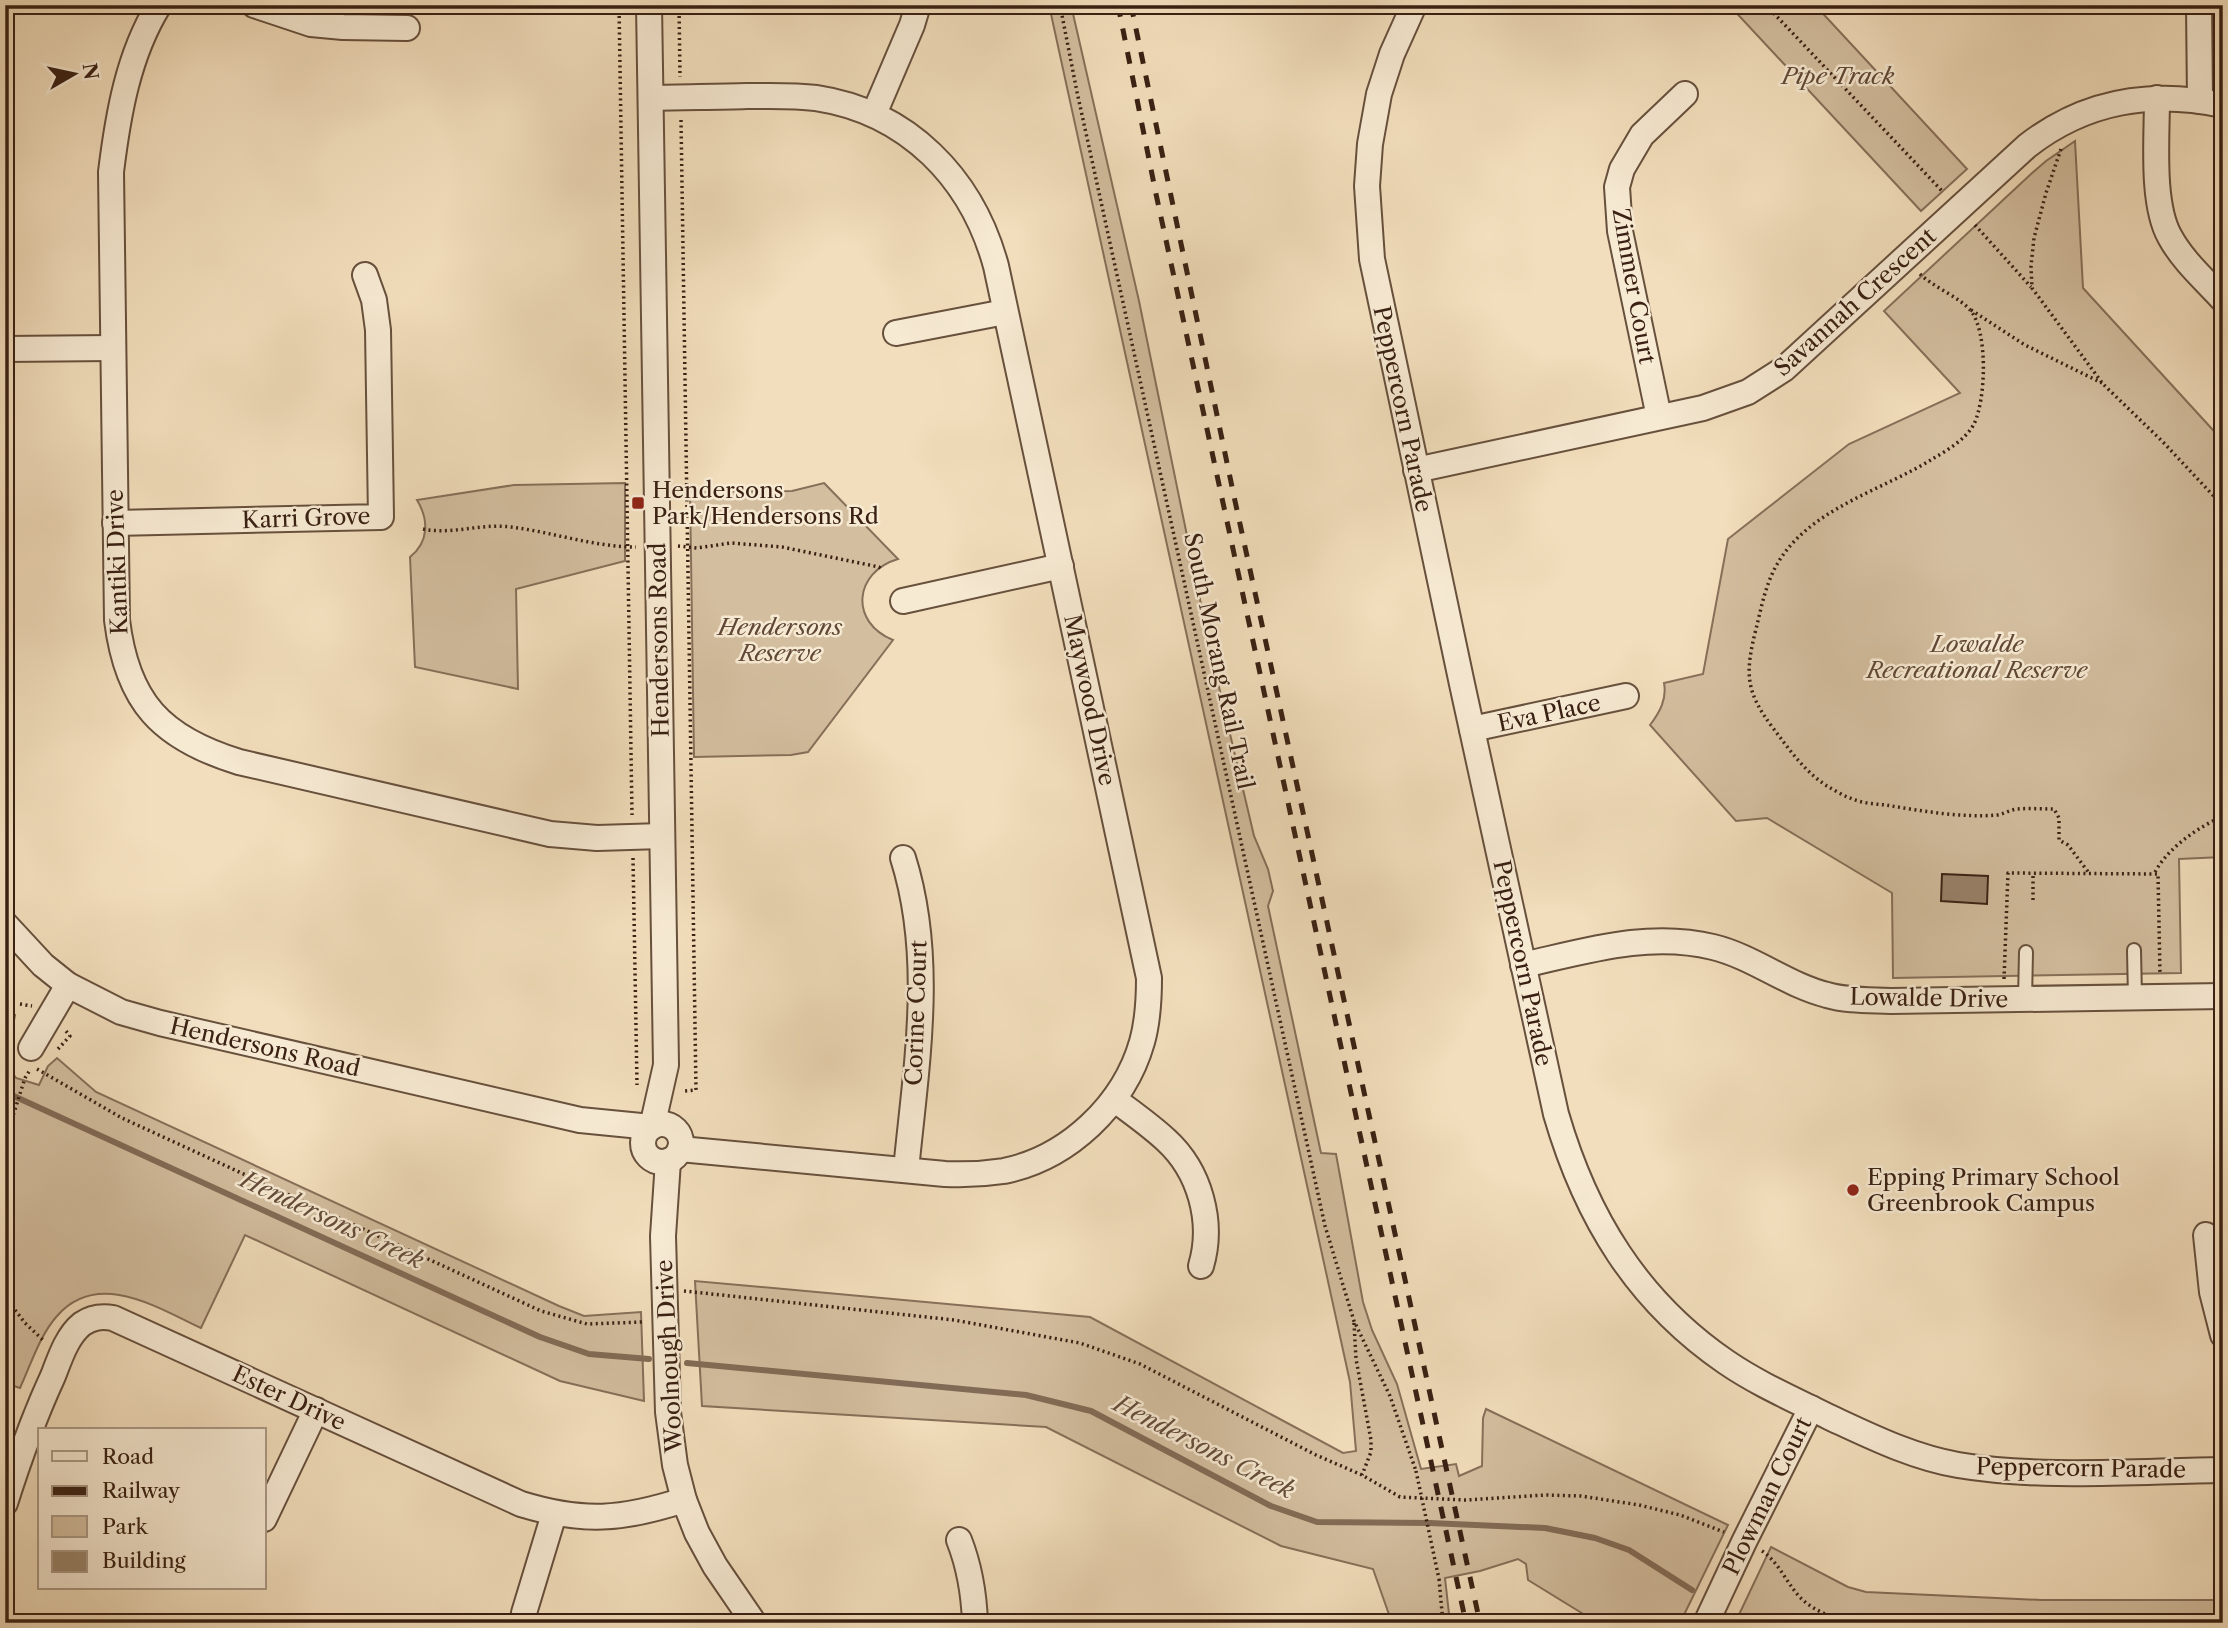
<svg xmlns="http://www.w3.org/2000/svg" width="2228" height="1628" font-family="'Libre Caslon Text',serif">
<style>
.green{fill:#d3be9f;stroke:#866f59;stroke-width:2}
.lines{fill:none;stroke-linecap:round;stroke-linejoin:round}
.stream{stroke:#826b56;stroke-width:6}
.building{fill:#99836b;stroke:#392013;stroke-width:2}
.service-casing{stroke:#67503d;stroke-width:16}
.minor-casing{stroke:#67503d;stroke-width:28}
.path{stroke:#392013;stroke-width:3.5;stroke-dasharray:2 3.5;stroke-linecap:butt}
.service{stroke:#f7ead3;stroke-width:12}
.minor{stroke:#f7ead3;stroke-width:24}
.rail{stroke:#392013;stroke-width:5;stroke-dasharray:12 12;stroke-linecap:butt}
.path-bridge{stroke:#392013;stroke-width:3.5;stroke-dasharray:2 3.5;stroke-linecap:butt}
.poi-dot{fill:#8f2418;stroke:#f7ead3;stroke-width:2.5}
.labels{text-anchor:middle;stroke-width:5;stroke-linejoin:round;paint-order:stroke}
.park-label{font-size:23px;font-style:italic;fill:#604836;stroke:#f7ead3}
.street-label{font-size:23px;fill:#392013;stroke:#f7ead3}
.poi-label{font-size:23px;fill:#392013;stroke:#f7ead3;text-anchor:start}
.water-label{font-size:24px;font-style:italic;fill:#644c3a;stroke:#f7ead3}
</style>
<rect width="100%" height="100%" fill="#f2debc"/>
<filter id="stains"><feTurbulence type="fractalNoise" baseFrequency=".00286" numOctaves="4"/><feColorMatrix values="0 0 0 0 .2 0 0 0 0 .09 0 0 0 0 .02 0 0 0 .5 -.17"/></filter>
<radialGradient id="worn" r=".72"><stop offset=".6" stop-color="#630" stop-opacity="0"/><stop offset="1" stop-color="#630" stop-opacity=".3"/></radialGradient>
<g class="green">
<path d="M1049,5H1071L1139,301L1211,653L1254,836L1268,869L1273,891L1268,906L1321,1153L1336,1154L1363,1302L1372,1330L1397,1384L1421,1469L1456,1464L1459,1476L1482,1466L1483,1418L1486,1409L1728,1525L1680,1623H1598L1528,1580L1526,1564L1518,1559L1480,1571L1445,1578L1450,1623H1392L1373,1569L1281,1546L1046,1427L702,1406L695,1281L1090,1317L1343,1453L1356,1451L1350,1382Z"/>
<path d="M1729,5H1815L1967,169L1921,211Z"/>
<path d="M2075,141L2083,288L2223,441V857L2179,859L2181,973L1893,978L1892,893L1767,818L1736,821L1650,725C1660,712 1667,699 1664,683L1703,674L1728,539L1849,444L1960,393L1884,311L2031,174L2046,161Z"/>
<path d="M625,483V561L516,589L518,689L415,667L410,557C429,542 429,520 417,500L514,485Z"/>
<path d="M824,483L898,559C854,572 849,622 893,640L808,752L791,755L694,757L690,492L792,491Z"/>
<path d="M5,1015H15L6,1063L16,1078L39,1085L48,1066L57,1058L96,1092L559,1306L584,1316L641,1312L644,1401L560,1381L245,1235L201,1328C158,1308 98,1269 57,1316C40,1335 31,1364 20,1388L5,1383Z"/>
<path d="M1771,1547L1848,1587L1866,1592L2042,1600H2223V1623H1735Z"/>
</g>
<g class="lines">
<g class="stream">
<path d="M5,1092L540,1337L589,1354L649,1359"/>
<path d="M687,1363L1026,1395L1091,1411L1271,1506L1317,1522L1430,1523L1545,1528L1595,1538L1629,1550L1692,1590"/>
<path d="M1736,1621L1738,1623"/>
</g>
</g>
<path class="building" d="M1942,874L1988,876L1987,904L1941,901Z"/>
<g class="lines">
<defs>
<g id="service">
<path d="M2134,950L2135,998"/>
<path d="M2025,1000L2026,952"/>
</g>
<g id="minor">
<path d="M159,5C128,55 118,115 111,172L117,620C127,702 161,738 239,762L550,834L597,838L662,836"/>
<path d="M254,5L311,24L343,27L407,28"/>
<path d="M649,5L666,1065L652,1127"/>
<path d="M1414,5L1392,54L1379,94L1370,144L1367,186L1372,259L1462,684L1556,1114C1586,1217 1637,1301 1726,1362C1758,1384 1795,1400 1829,1417C1870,1436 1912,1457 1958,1465C2040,1479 2138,1471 2223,1470"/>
<path d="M2199,5L2200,101"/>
<path d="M651,98C683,97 715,97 747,96C770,96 793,95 816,98C908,112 972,178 996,266L1149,978C1149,999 1148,1021 1142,1042C1124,1105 1068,1158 1004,1171C984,1174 965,1175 945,1174L680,1149"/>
<path d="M2157,98C2157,137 2151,204 2170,237C2183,261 2205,280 2223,300"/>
<path d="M874,114L912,25L918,5"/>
<path d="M896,333L1005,312"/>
<path d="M5,349L112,348"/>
<path d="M1659,417L1620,231L1617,187L1622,169L1642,135L1685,94"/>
<path d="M1416,470L1703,408L1748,392L1784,369L2027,146C2086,100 2151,90 2223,105"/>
<path d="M115,523L381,517L378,330L374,300L365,275"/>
<path d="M903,601L1061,566"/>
<path d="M1472,729L1626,696"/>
<path d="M903,858C935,959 916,1067 906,1170"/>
<path d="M5,924L43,965L68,985"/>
<path d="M1523,965C1586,951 1649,931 1713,947C1754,957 1787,985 1827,995C1847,1001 1870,1000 1891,1001L2223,996"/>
<path d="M31,1048L68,985L121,1012L160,1023L580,1120L651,1127"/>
<path d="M1114,1099C1131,1112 1150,1125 1166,1140C1200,1171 1214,1222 1201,1266"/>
<circle cx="662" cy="1143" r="19"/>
<path d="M668,1161L663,1236L668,1412L675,1465L684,1500L697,1533L715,1566L754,1623"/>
<path d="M2206,1235L2212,1292L2223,1335"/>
<path d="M5,1503C19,1459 34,1417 53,1376C60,1358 67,1336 82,1324C92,1317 101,1316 113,1318L521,1504C583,1523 622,1520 684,1500"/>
<path d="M264,1519L316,1410"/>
<path d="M959,1540C970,1568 974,1593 975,1623"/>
<path d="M524,1613L554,1514"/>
<path d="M1706,1623L1744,1542L1811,1408"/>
</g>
</defs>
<use href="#service" class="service-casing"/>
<use href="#minor" class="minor-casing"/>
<g class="path">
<path d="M619,5L632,815"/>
<path d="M679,5L680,77"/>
<path d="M1060,5L1077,92L1325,1226L1354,1321L1390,1396L1416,1471"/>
<path d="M1766,5L1943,192"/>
<path d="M681,120L696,1090L684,1091"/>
<path d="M2061,149L2046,193L2034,238L2031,266L2032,288L2103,384L2163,442L2223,506"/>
<path d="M1975,225L2031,287"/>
<path d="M1920,274C1933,287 1961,298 1971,311C1988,333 1986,399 1974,424C1966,439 1948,450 1934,458C1882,491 1806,509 1775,568C1765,587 1761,609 1756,629C1745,673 1745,691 1773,728C1789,749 1804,771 1827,786C1834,790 1842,795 1850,798C1861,803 1874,804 1886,805C1921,811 1962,818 1997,815C2004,814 2010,810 2017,809C2029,808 2042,809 2054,809L2059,818V840L2068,845L2089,873"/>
<path d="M1971,310L2025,345L2102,383"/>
<path d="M423,529C453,535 481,523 511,527C552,532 594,547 636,547"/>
<path d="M678,546L697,548L731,543L782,547L879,567L881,569"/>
<path d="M633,858L637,1085"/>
<path d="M2155,872C2169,847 2197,828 2223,816"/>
<path d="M2033,900V874"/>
<path d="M2004,979L2008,873L2158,874L2160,974"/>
<path d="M20,1004L32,1006"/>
<path d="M58,1049L70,1036L66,1031"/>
<path d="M37,1069L122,1118L541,1311L587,1324L643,1322"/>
<path d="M5,1141L25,1078L30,1070"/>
<path d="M684,1291L954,1320L1080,1343L1140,1364L1316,1455L1362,1475L1400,1497L1466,1500L1545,1495L1581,1496L1639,1505L1680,1515L1724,1532"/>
<path d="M5,1297L25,1323L43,1340"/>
<path d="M1354,1323L1356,1359L1371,1440V1452L1362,1475"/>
<path d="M1762,1551C1776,1560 1784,1577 1794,1590C1808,1610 1834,1619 1857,1623"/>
<path d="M1439,1579L1443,1623"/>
</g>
<use href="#service" class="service"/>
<use href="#minor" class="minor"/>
<g class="rail">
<path d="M1118,5L1156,194L1466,1623"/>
<path d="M1131,5L1235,501L1480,1623"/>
</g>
<path class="path-bridge" d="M1416,1471L1439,1579"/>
</g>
<g class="poi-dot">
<rect x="631" y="496" width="14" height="14" rx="3.5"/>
<circle cx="1853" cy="1190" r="7"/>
</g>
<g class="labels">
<g class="park-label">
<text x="1838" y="84">Pipe Track</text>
<text x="780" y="635">Hendersons<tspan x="780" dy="26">Reserve</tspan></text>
<text x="1977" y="652">Lowalde<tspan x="1977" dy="26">Recreational Reserve</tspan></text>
</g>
<g class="street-label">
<text transform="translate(1634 286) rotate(80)" y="8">Zimmer Court</text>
<text transform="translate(1855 302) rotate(-42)" y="8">Savannah Crescent</text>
<text transform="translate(1403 409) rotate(78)" y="8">Peppercorn Parade</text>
<text transform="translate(306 518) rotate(-2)" y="8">Karri Grove</text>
<text transform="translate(117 562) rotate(-92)" y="8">Kantiki Drive</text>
<text transform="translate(659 640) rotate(-91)" y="8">Hendersons Road</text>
<text transform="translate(1219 661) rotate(78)" y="8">South Morang Rail Trail</text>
<text transform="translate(1090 700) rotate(78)" y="8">Maywood Drive</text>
<text transform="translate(1549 713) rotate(-12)" y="8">Eva Place</text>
<text transform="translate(1523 963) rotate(78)" y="8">Peppercorn Parade</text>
<text transform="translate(1929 998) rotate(1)" y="8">Lowalde Drive</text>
<text transform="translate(916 1013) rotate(-88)" y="8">Corine Court</text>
<text transform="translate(265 1047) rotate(13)" y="8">Hendersons Road</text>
<text transform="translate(669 1356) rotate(-93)" y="8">Woolnough Drive</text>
<text transform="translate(289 1398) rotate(25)" y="8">Ester Drive</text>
<text transform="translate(2081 1468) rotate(1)" y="8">Peppercorn Parade</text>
<text transform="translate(1767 1496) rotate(-64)" y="8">Plowman Court</text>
</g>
<g class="poi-label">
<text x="652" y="498">Hendersons<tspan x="652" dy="26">Park/Hendersons Rd</tspan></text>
<text x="1867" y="1185">Epping Primary School<tspan x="1867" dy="26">Greenbrook Campus</tspan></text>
</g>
<g class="water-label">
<text transform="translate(332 1220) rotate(25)" y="8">Hendersons Creek</text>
<text transform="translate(1204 1447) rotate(27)" y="8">Hendersons Creek</text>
</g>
</g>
<rect width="2228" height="1628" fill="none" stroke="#f2debc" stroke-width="28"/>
<rect x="7" y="7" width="2214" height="1614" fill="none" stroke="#392013" stroke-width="3.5"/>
<rect x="14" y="14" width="2200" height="1600" fill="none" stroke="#392013" stroke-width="2"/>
<rect x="38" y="1428" width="228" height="161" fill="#f7ead3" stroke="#ab9986" stroke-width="2"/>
<rect x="52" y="1451" width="35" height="10" fill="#f7ead3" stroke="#ab9986" stroke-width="2"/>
<text x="102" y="1464" font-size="21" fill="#392013">Road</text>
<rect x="52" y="1486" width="35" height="10" fill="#392013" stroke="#ab9986" stroke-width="2"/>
<text x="102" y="1498" font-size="21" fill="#392013">Railway</text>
<rect x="52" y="1516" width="35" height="21" fill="#d3be9f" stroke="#ab9986" stroke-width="2"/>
<text x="102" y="1534" font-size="21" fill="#392013">Park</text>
<rect x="52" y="1551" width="35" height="21" fill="#99836b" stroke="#ab9986" stroke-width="2"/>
<text x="102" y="1568" font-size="21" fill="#392013">Building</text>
<g transform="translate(74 74) rotate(81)" stroke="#f7ead3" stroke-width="5" paint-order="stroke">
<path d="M0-5L12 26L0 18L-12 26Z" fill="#392013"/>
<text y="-10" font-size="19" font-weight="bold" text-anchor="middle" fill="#392013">N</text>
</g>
<rect width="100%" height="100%" filter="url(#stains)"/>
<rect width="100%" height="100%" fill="url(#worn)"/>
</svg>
